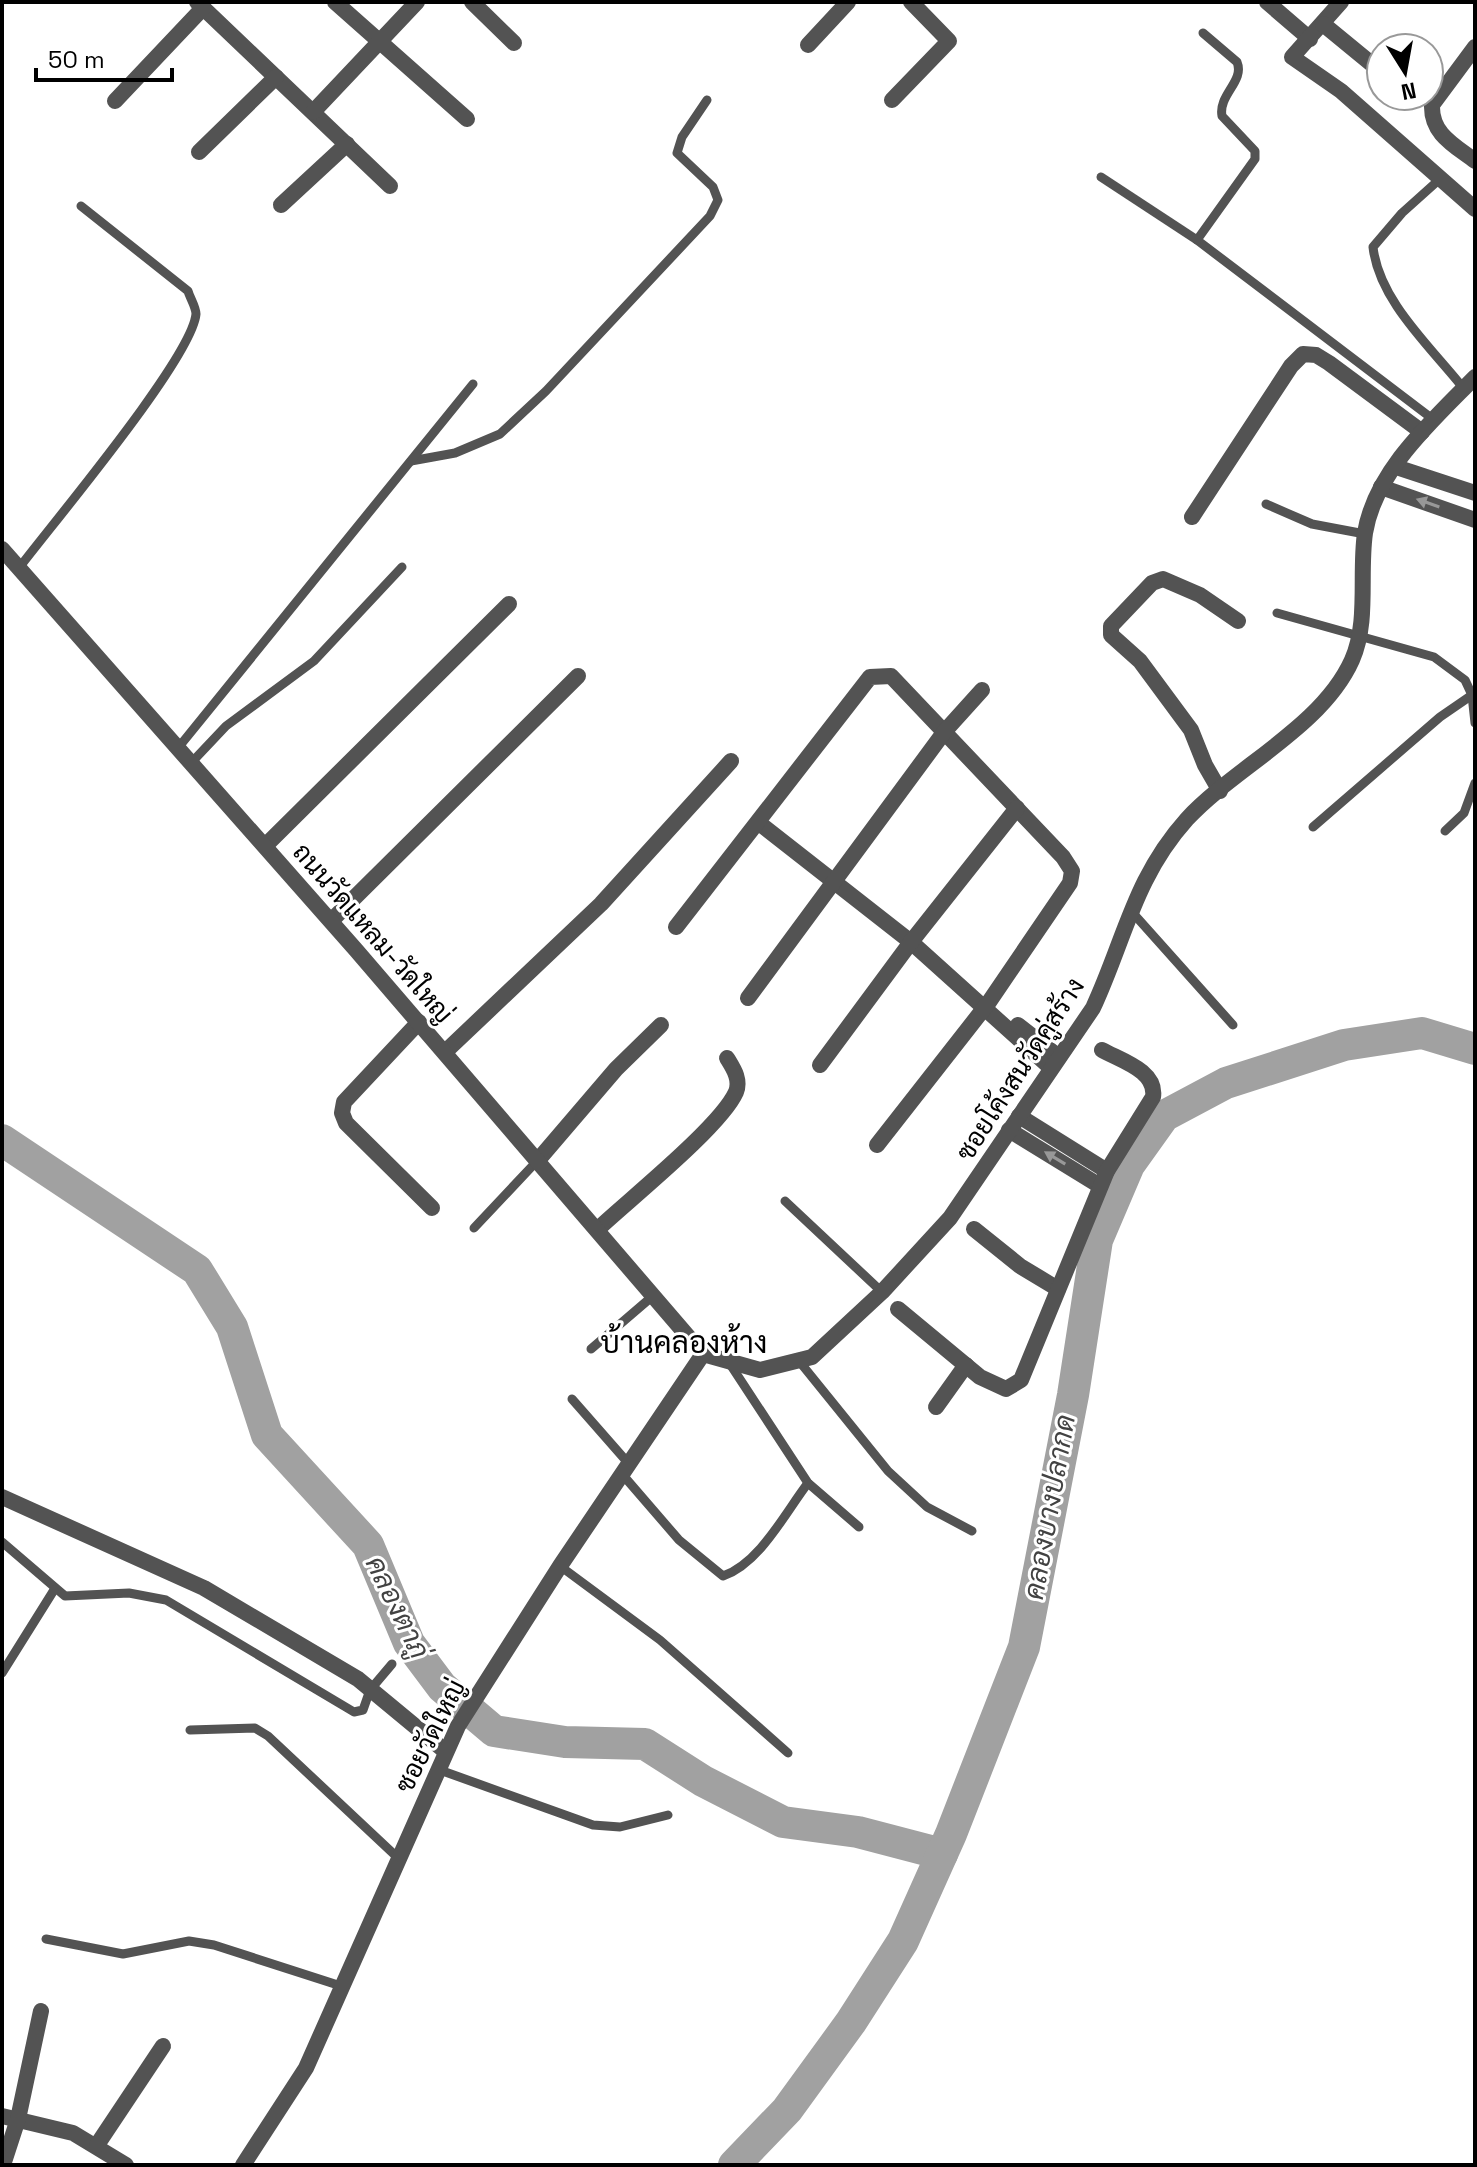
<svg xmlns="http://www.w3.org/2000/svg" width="1477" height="2167" font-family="'Space Grotesk',Sarabun,sans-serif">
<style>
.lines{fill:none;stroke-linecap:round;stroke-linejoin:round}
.river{stroke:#a1a1a1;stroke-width:32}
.service{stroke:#535353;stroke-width:9}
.minor{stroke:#535353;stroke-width:16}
.tertiary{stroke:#535353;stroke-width:16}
.oneway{fill:#989898}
.labels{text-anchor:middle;stroke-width:6;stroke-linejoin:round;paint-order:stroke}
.street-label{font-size:26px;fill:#000;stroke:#fff}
.water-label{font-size:28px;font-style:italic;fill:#424242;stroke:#fff}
.quarter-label{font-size:30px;fill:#000;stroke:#fff}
</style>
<rect width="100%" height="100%" fill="#fff"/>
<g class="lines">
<g class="river">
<path d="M2,1140L197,1270L232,1327L267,1435L368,1545L409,1643L442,1687L494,1731L565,1742L645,1744L703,1781L783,1822L858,1832L942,1854"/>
<path d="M734,2165L787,2110L851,2022L903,1941L951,1834L1024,1647L1073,1395L1097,1240L1129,1165L1164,1116L1226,1083L1344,1045L1422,1033L1475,1049"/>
</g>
<g class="service">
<path d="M1203,33L1237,62C1245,81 1218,95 1222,116L1255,151V159L1197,240L1434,420"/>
<path d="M1101,177L1197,240"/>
<path d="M1441,178L1402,213L1373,247C1379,301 1431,347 1464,389"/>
<path d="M411,461L455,453L500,434L546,391L710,216L718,200L713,187L677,153L682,137L707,100"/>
<path d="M1266,504L1312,524L1365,534"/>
<path d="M19,568C53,523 192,358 196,314C196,307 190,298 188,291L81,206"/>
<path d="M1277,613L1434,657L1465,680L1472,695L1475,723"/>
<path d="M178,748L473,384"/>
<path d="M191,763L226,726L314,661L402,567"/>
<path d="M1313,827L1440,717L1472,695"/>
<path d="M1445,831L1464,813L1475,783"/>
<path d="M1132,912L1233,1025"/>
<path d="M785,1201L882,1292"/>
<path d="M474,1228L538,1160"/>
<path d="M591,1349L654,1295"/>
<path d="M799,1361L888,1471L927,1507L972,1531"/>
<path d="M730,1364L808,1483L859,1527"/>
<path d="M572,1399L629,1464"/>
<path d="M622,1474L679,1540L723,1576C760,1563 785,1513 808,1483"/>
<path d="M2,1542L65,1596L129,1593L166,1600L354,1712L363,1710L370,1690L392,1664"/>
<path d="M560,1566L660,1640L788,1753"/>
<path d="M2,1673L54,1590"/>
<path d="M190,1730L255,1728L268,1736L397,1857"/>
<path d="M437,1769L593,1825L620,1827L668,1815"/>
<path d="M46,1939L123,1954L189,1941L214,1945L341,1986"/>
</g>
<g class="minor">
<path d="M197,2L390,186"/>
<path d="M335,2L467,119"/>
<path d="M472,2L514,43"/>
<path d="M1267,2L1310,39"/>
<path d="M1341,2L1292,57L1341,91L1475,209"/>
<path d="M1323,24L1379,70"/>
<path d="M808,45L848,2"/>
<path d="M1475,47L1432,105C1431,134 1454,145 1475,161"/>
<path d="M892,100L949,41L911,2"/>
<path d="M115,101L203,8"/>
<path d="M313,112L417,2"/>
<path d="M199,152L276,77"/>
<path d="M281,205L347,144"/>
<path d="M1396,467L1475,493"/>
<path d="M1381,487L1475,520"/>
<path d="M1192,517L1291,366L1303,354L1316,355L1329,363L1422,432"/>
<path d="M1220,791L1205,765L1191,730L1140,661L1111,635V626L1152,583L1163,579L1200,595L1238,621"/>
<path d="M759,823L911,942L1051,1068"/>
<path d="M265,846L509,604"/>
<path d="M331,921L578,676"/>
<path d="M676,927L870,677L891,676L1063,857L1072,871L1070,883L989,1002L877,1145"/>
<path d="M748,998L945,731L982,690"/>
<path d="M419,1022L344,1102L342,1113L346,1123L432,1208"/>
<path d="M1018,1025L1059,1057"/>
<path d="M445,1052L601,904L731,761"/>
<path d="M820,1065L911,942L1017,808"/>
<path d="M1019,1116L1107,1171"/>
<path d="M1009,1130L1100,1186"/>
<path d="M539,1159L616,1069L661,1025"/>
<path d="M599,1228C630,1199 721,1126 736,1092C741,1079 733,1068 727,1058"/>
<path d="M974,1229L1020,1266L1058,1289"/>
<path d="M898,1309L980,1377L1006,1389L1021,1380L1107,1171L1153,1097C1157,1071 1122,1061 1102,1050"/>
<path d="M936,1407L966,1365"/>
<path d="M2,1497L204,1588L358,1679L445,1751"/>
<path d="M2,2116L73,2133L126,2165"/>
<path d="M97,2145L163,2046"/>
<path d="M3,2165L18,2119L41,2011"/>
</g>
<g class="tertiary">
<path d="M2,549L356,950L703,1354L760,1370L812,1357L882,1292L950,1218L1093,1008C1125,939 1134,878 1187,819C1235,767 1322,727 1352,660C1369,622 1359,574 1365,533C1375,471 1432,421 1475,377"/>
<path d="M243,2165L306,2068L458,1726L560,1566L703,1354"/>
</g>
</g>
<defs><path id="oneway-solid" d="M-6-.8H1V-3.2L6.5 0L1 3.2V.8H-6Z" transform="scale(2)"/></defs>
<g class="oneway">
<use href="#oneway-solid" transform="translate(1428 503) rotate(-161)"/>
<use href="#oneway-solid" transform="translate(1055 1158) rotate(-149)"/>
</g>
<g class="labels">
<g class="street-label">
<text transform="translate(373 933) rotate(49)" y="9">ถนนวัดแหลม-วัดใหญ่</text>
<text transform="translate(1020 1069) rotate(-57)" y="9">ซอยโค้งสนวัดคู่สร้าง</text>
<text transform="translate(430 1736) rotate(-63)" y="9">ซอยวัดใหญ่</text>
</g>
<g class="water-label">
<text transform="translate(1049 1507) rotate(-80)" y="10">คลองบางปลากด</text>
<text transform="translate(398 1607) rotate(64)" y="10">คลองตาภู่</text>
</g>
<g class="quarter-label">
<text x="684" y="1353">บ้านคลองห้าง</text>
</g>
</g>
<rect width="1477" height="2167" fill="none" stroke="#000000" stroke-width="8"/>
<g transform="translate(1405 72) rotate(169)"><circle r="38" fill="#ffffff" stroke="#999999" stroke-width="2"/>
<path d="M0-6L14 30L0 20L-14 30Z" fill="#000000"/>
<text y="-12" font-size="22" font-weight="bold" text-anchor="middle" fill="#000000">N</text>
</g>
<path d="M36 68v12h136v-12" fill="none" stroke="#000000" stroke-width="4"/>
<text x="48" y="68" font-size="24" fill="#000000" stroke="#ffffff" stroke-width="6" paint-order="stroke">50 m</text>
</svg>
